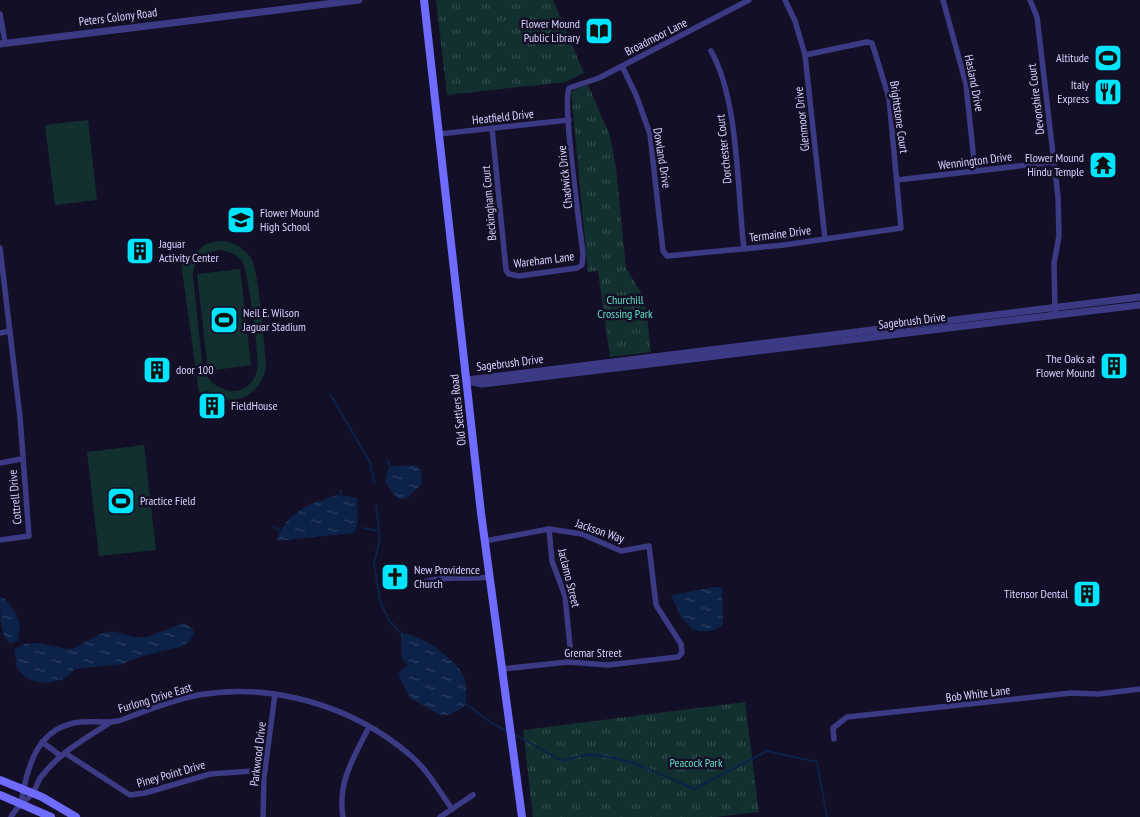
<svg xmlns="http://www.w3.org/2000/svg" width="1140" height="817" font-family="'PT Sans Narrow',sans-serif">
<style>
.grass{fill:#12302f;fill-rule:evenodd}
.park{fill:url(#park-tufts)}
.water{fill:url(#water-ripples)}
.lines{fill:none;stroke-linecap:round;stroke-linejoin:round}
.stream{stroke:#0c2248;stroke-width:2}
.minor{stroke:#3d3a85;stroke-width:5.5}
.tertiary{stroke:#3d3a85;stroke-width:7}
.secondary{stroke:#6f6bff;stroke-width:8}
.labels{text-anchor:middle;stroke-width:5;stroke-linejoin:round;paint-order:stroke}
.street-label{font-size:12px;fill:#d9d4ff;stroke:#130f26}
.poi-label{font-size:12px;fill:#d9d4ff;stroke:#130f26;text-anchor:start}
.park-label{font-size:12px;fill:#5fe0c0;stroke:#130f26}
</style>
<defs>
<pattern id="park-tufts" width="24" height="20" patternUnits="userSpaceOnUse" patternTransform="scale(1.25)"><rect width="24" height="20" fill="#12302f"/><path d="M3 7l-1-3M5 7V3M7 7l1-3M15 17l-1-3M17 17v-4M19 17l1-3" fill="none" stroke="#344d4e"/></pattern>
<pattern id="water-ripples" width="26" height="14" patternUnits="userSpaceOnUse" patternTransform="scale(1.25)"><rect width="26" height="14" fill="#0c2248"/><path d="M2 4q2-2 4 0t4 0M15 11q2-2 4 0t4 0" fill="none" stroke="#2f4163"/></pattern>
</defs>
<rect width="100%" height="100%" fill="#130f26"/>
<g class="grass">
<path d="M88,120L97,200L55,205L45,125Z"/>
<path d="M218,241C231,241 243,246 251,258C260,275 263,339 266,361C267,393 232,412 207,391L199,393L180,255L189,253L190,257L206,244ZM220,250C230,252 237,254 243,263C248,272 260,360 257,370C249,401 215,395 203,370L193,277C193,260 204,253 220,250Z"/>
<path d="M240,269L251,365L208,371L197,274Z"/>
<path d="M144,445L156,550L99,556L87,452Z"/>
</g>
<g class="park">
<path d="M436,0H553L584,73L565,82L447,95Z"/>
<path d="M588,85L610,136L616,168L626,268L645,299L651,352L610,357L598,271L588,272L571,91Z"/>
<path d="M745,702L759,812L716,817H533L523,730Z"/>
</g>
<g class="water">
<path d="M416,465L421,470L422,484L406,499L397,498L385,482L388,469L395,466Z"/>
<path d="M339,495L357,498L358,523L354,533L276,541C286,512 311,502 339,495Z"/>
<path d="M716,587H721L722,590L723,624C716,632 702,633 692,629L681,617L671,595Z"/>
<path d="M0,597L4,598C13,608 25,624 17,637L19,640L10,644C0,636 0,613 0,597Z"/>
<path d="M183,623L192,628L194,634L188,643L180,647L143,656L122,664L75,669L62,681L59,679C47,687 26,682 18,669C15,663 16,655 14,649L24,644L39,643L67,649L75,648L100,634L112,631L134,637H148Z"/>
<path d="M401,633C417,632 458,660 464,677C467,684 466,696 466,705C459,710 450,717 440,715L410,698L398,674L408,665L402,659Z"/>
</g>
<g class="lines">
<g class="stream">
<path d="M330,394L370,462L374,482"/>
<path d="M387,459L391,468"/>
<path d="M340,490L342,497"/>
<path d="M376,505L380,538L374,564L380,600L388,619L401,633"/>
<path d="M274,527L280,531"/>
<path d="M363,528L379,531"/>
<path d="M465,703L490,722L507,731"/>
<path d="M514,734L562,761C570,759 580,755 589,755C625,756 661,774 694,789L767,751L817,762L827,817"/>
</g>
<g class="minor">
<path d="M785,0L795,21L805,55L825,239"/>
<path d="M943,0L966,84L975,171"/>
<path d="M1030,0L1037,17L1058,197L1059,236L1054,263L1055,311"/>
<path d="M0,14L5,42"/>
<path d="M711,51C739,100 737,191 744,249"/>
<path d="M622,66L636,95L650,134L663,251L667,256L784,245L901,228L889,98L872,43L867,42L805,55"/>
<path d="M492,128L506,270L509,274L519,276L577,268L582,265L583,254C580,227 562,105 569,88L599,78L749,0"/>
<path d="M439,134L569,120"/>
<path d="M897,180L1054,162"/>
<path d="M0,248L20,417L29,536L0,540"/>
<path d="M0,333L10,331"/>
<path d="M0,463L21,459"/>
<path d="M549,529L552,561L565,596L570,646L568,662"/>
<path d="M485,541L549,529L582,534L621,551L649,546L656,605L681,644L682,653L678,657L608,665L568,662L502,669"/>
<path d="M420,583C442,575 466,580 490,577"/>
<path d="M834,739L833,728L847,717L1071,693L1099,694L1140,689"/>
<path d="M42,742L61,756"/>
<path d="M65,753L130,795L145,793L210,774L265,770"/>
<path d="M21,803C27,767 37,726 81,722C93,721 106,723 118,721C126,719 133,715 140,713C158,706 179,699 198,695C272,682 353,706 410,755C427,769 439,791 452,809"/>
<path d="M11,817C16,807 24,803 32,794C36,790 37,782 41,777C59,753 86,738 111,722"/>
<path d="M263,817L264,777L275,694"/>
<path d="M343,817C337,783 354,757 369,727"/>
<path d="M440,817L473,795"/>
</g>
<g class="tertiary">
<path d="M0,44L359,0"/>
<path d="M467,380L1140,297"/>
<path d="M469,381L482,384L1140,305"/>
</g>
<g class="secondary">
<path d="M424,0L481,513L522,817"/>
<path d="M0,780L42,797L76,817"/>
<path d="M0,795L51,817"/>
</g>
</g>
<defs>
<symbol id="library-square" viewBox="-11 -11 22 22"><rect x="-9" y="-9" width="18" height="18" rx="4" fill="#00e5ff" stroke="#130f26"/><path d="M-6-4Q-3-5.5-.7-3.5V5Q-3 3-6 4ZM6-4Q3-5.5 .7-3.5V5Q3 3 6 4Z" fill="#111"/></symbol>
<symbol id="stadium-square" viewBox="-11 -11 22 22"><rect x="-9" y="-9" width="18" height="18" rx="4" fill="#00e5ff" stroke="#130f26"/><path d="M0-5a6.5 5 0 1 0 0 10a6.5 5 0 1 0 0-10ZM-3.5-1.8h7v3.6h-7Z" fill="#111"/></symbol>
<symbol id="restaurant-square" viewBox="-11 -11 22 22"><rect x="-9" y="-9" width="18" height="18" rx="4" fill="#00e5ff" stroke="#130f26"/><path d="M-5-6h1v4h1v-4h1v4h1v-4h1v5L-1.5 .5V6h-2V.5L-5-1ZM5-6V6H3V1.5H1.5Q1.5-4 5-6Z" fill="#111"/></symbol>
<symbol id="temple-square" viewBox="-11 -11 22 22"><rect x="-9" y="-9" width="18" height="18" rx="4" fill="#00e5ff" stroke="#130f26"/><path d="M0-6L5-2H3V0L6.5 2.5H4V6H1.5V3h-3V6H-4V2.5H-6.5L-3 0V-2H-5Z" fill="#111"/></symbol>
<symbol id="school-square" viewBox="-11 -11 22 22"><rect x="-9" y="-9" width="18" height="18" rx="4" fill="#00e5ff" stroke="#130f26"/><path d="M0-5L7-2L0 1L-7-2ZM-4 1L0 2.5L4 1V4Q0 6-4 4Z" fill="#111"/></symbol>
<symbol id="building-square" viewBox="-11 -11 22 22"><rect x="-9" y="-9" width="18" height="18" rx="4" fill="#00e5ff" stroke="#130f26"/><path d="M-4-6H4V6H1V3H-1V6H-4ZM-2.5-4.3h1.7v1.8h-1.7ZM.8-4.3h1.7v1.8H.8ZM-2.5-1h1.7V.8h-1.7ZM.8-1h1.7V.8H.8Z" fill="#111"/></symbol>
<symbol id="church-square" viewBox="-11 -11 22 22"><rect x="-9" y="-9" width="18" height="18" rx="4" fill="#00e5ff" stroke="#130f26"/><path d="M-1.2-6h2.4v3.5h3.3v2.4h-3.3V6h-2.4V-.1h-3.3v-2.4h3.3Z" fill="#111"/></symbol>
</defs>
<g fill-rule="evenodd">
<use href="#library-square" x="583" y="15" width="32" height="32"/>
<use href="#stadium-square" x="1092" y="42" width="32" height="32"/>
<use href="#restaurant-square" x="1092" y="76" width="32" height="32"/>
<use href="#temple-square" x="1087" y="149" width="32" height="32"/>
<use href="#school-square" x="225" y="204" width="32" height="32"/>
<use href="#building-square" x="124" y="235" width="32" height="32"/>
<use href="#stadium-square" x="208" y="304" width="32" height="32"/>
<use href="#building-square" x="1098" y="350" width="32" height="32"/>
<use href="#building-square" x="141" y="354" width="32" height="32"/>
<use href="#building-square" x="196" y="390" width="32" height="32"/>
<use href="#stadium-square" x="105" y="485" width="32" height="32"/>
<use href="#church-square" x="379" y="561" width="32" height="32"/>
<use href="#building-square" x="1071" y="578" width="32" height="32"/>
</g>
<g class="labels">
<g class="street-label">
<text transform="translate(118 17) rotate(-7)" y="4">Peters Colony Road</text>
<text transform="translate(656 37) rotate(-27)" y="4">Broadmoor Lane</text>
<text transform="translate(974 83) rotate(79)" y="4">Hasland Drive</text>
<text transform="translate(1036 99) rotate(-97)" y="4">Devonshire Court</text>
<text transform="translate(503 117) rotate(-6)" y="4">Heatfield Drive</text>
<text transform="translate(899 117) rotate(82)" y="4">Brightstone Court</text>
<text transform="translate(802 119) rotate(-96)" y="4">Glenmoor Drive</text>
<text transform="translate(724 149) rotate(-96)" y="4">Dorchester Court</text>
<text transform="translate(662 158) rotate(81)" y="4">Dowland Drive</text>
<text transform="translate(975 161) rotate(-7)" y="4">Wennington Drive</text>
<text transform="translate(565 177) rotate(-96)" y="4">Chadwick Drive</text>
<text transform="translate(489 203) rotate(-95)" y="4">Beckingham Court</text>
<text transform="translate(780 234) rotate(-7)" y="4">Termaine Drive</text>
<text transform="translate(544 260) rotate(-7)" y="4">Wareham Lane</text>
<text transform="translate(912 321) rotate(-7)" y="4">Sagebrush Drive</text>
<text transform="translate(510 363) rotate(-7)" y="4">Sagebrush Drive</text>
<text transform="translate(458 410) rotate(-96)" y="4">Old Settlers Road</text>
<text transform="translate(15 497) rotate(-95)" y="4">Cottrell Drive</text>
<text transform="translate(600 531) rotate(19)" y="4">Jackson Way</text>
<text transform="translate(569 578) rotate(76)" y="4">Jaclamo Street</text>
<text x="593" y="657">Gremar Street</text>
<text transform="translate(978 694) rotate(-7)" y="4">Bob White Lane</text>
<text transform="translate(155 698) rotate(-17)" y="4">Furlong Drive East</text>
<text transform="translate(258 754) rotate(-83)" y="4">Parkwood Drive</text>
<text transform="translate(171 774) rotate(-16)" y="4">Piney Point Drive</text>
</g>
<g class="poi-label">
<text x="580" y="28" text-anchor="end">Flower Mound<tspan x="580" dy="14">Public Library</tspan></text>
<text x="1089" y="62" text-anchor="end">Altitude</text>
<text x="1089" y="89" text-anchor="end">Italy<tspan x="1089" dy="14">Express</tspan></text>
<text x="1084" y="162" text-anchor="end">Flower Mound<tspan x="1084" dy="14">Hindu Temple</tspan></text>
<text x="260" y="217">Flower Mound<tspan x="260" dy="14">High School</tspan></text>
<text x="159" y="248">Jaguar<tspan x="159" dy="14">Activity Center</tspan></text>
<text x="243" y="317">Neil E. Wilson<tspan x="243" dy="14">Jaguar Stadium</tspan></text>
<text x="1095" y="363" text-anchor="end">The Oaks at<tspan x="1095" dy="14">Flower Mound</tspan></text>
<text x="176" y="374">door 100</text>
<text x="231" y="410">FieldHouse</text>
<text x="140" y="505">Practice Field</text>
<text x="414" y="574">New Providence<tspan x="414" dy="14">Church</tspan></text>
<text x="1068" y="598" text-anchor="end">Titensor Dental</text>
</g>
<g class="park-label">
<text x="625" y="304">Churchill<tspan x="625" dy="14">Crossing Park</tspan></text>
<text x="696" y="767">Peacock Park</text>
</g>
</g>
</svg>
